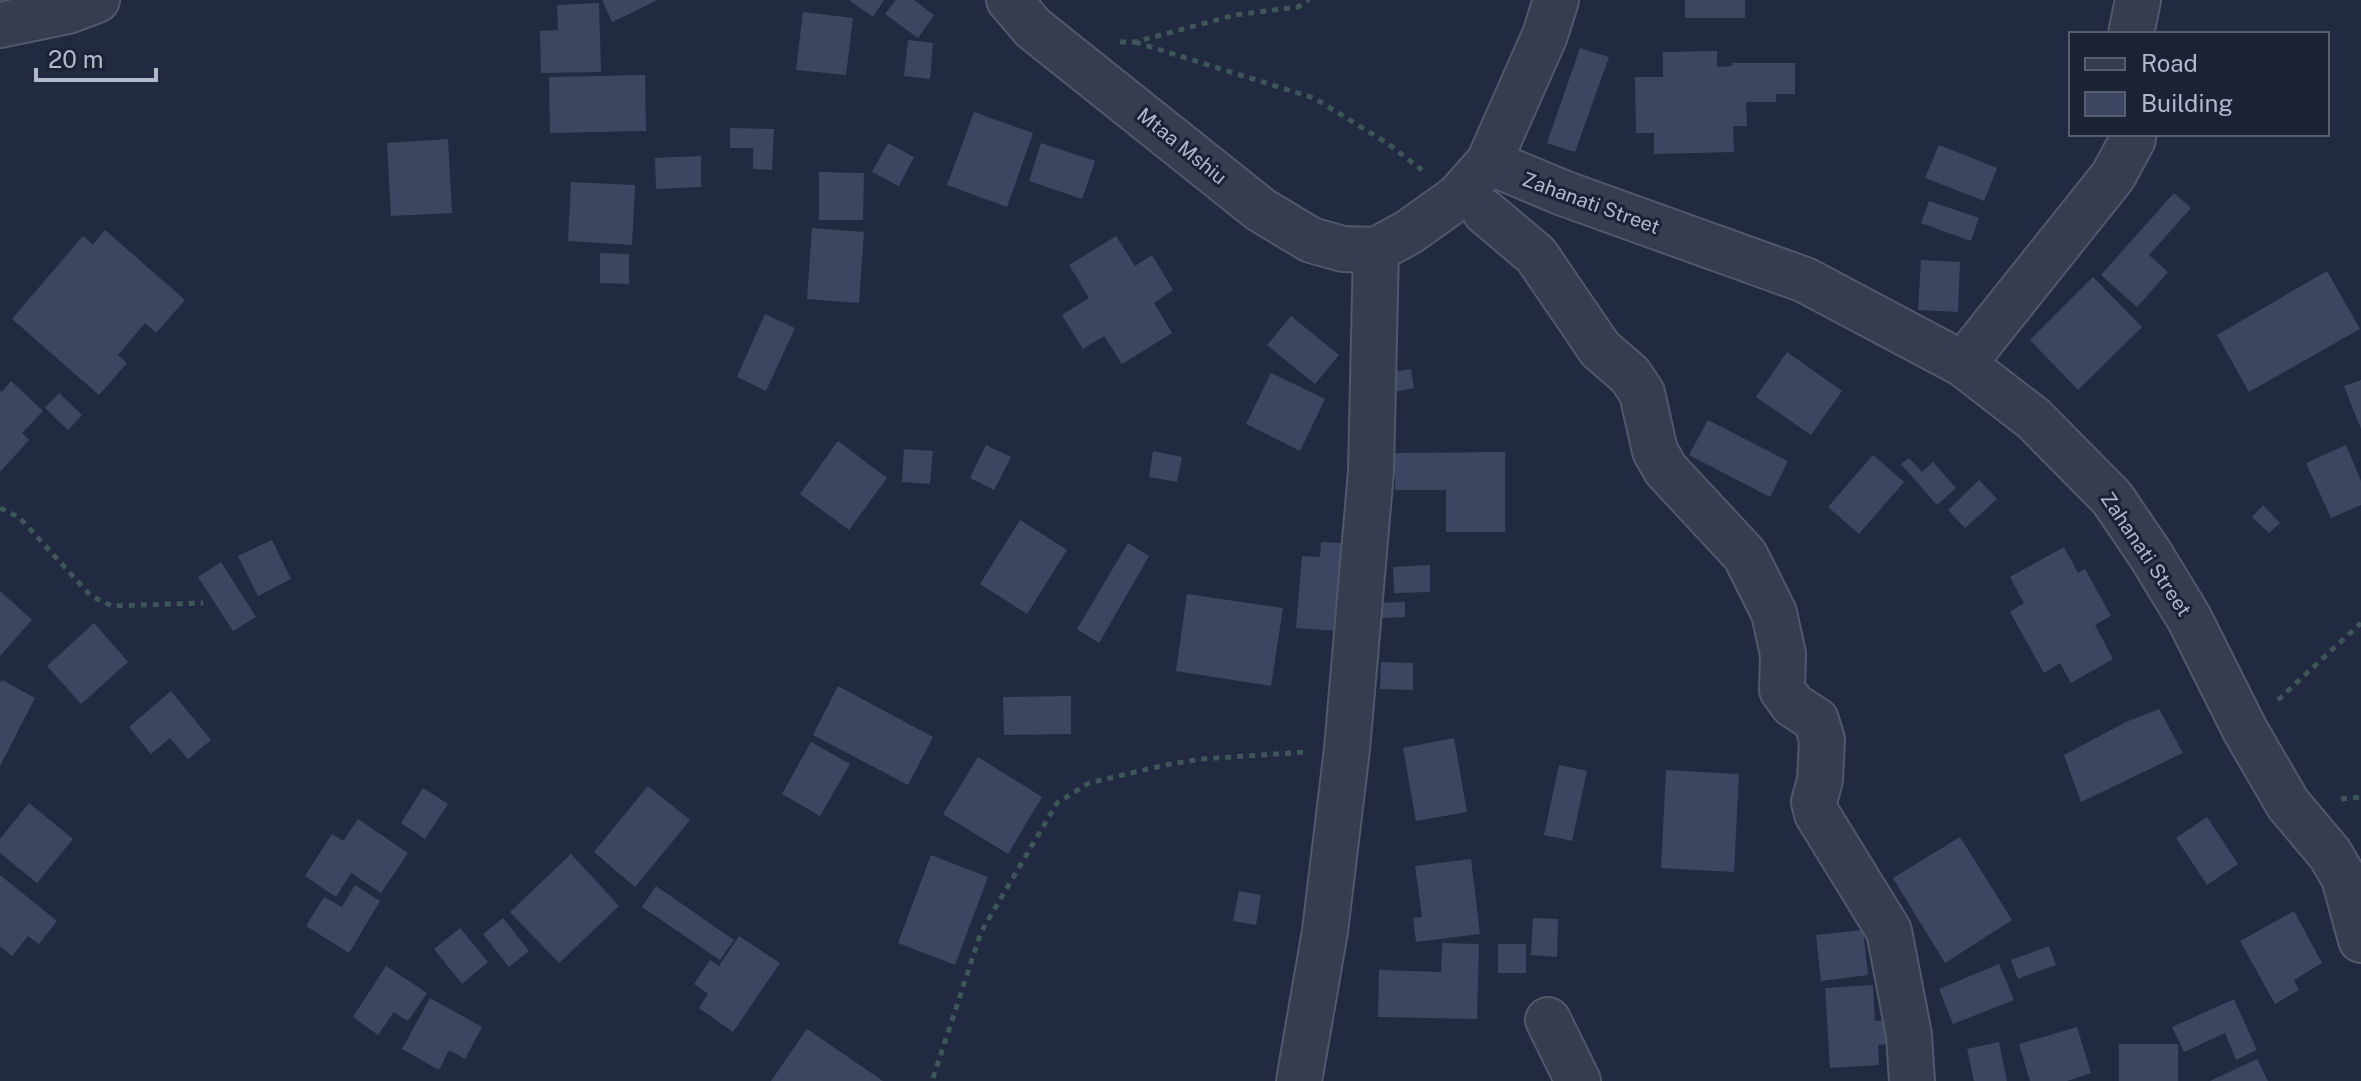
<svg xmlns="http://www.w3.org/2000/svg" width="2361" height="1081" font-family="'Public Sans',sans-serif">
<style>
.building{fill:#3d4660}
.lines{fill:none;stroke-linecap:round;stroke-linejoin:round}
.minor-casing{stroke:#51586a;stroke-width:48}
.path{stroke:#3e555a;stroke-width:5;stroke-dasharray:6 6;stroke-linecap:butt}
.minor{stroke:#363d4f;stroke-width:44}
.labels{text-anchor:middle;stroke-width:6;stroke-linejoin:round;paint-order:stroke}
.street-label{font-size:20px;fill:#b1b8ca;stroke:#1b2234}
</style>
<rect width="100%" height="100%" fill="#212a40"/>
<g class="building">
<path d="M602,0H658L612,22Z"/>
<path d="M849,0H884L873,17Z"/>
<path d="M896,0H914L934,15L918,38L885,14Z"/>
<rect x="1685" y="0" width="60" height="18"/>
<path d="M599,3L601,72L541,73L540,31L558,30L557,5Z"/>
<path d="M803,12L853,18L846,75L796,70Z"/>
<path d="M908,40L933,43L930,79L904,76Z"/>
<path d="M1580,48L1609,57L1575,152L1547,143Z"/>
<path d="M1717,51V67L1732,66V63H1795V94H1776V102H1746L1747,126H1733L1734,152L1654,154V133H1636L1635,77H1663V52Z"/>
<path d="M645,75L646,131L550,133L549,77Z"/>
<path d="M974,112L1033,133L1007,207L947,185Z"/>
<path d="M730,128L774,129L772,170L753,169V148H730Z"/>
<path d="M448,139L452,213L391,216L387,143Z"/>
<path d="M888,143L914,157L899,186L872,172Z"/>
<path d="M1041,143L1095,161L1082,199L1029,181Z"/>
<path d="M1939,145L1997,168L1984,201L1925,178Z"/>
<path d="M701,156V187L656,189L655,158Z"/>
<path d="M819,172L864,173L863,220H819Z"/>
<path d="M571,182L635,185L632,245L568,241Z"/>
<path d="M2174,193L2191,208L2149,255L2168,272L2137,307L2101,275Z"/>
<path d="M1929,201L1979,218L1971,241L1921,223Z"/>
<path d="M812,228L864,232L859,303L807,299Z"/>
<path d="M105,230L185,300L156,333L145,323L118,355L127,363L99,395L12,319L83,236L93,245Z"/>
<path d="M1116,236L1135,266L1152,255L1173,290L1154,303L1172,333L1122,364L1104,336L1083,349L1062,315L1089,298L1069,265Z"/>
<path d="M600,253L629,254V284L600,283Z"/>
<path d="M1921,260L1960,262L1958,312L1918,310Z"/>
<path d="M2327,271L2360,329L2249,392L2217,335Z"/>
<path d="M2093,277L2142,327L2078,390L2030,340Z"/>
<path d="M765,314L795,328L766,391L737,377Z"/>
<path d="M1291,316L1339,355L1315,384L1267,345Z"/>
<path d="M1787,352L1842,391L1811,435L1756,397Z"/>
<path d="M1411,369L1414,388L1389,393L1386,373Z"/>
<path d="M1271,373L1325,399L1300,451L1246,424Z"/>
<path d="M2361,380V429L2344,386Z"/>
<path d="M11,381L43,411L22,433L29,440L0,472V390L2,392Z"/>
<path d="M59,393L82,415L68,430L45,408Z"/>
<path d="M1708,420L1788,461L1770,497L1689,455Z"/>
<path d="M838,441L887,478L849,530L800,494Z"/>
<path d="M986,445L1011,457L994,490L970,478Z"/>
<path d="M2346,445L2361,481V505L2331,518L2306,463Z"/>
<path d="M904,449L933,451L930,484L902,482Z"/>
<path d="M1153,451L1182,457L1177,482L1149,477Z"/>
<path d="M1505,452V532H1446V490H1395V453Z"/>
<path d="M1873,455L1904,482L1859,534L1828,507Z"/>
<path d="M1909,458L1922,472L1933,462L1956,488L1937,505L1901,464Z"/>
<path d="M1979,480L1997,499L1965,528L1948,510Z"/>
<path d="M2263,505L2280,523L2269,533L2252,517Z"/>
<path d="M1020,520L1067,550L1027,614L980,584Z"/>
<path d="M272,540L291,579L258,596L238,556Z"/>
<path d="M1321,542L1342,543L1341,560L1354,561L1337,631L1296,628L1302,556L1320,557Z"/>
<path d="M1128,543L1149,556L1099,643L1077,629Z"/>
<path d="M2064,547L2078,573L2085,569L2111,616L2095,625L2113,659L2071,683L2060,663L2044,673L2010,612L2024,603L2010,577Z"/>
<path d="M221,562L256,617L233,631L198,577Z"/>
<path d="M1430,565V592L1394,593L1393,567Z"/>
<path d="M0,591L32,620L0,656Z"/>
<path d="M1187,594L1283,608L1271,686L1176,671Z"/>
<path d="M1405,602V617L1380,618V603Z"/>
<path d="M94,623L128,662L81,704L47,666Z"/>
<path d="M1381,662L1413,663V690L1380,689Z"/>
<path d="M2,680L35,698L0,766V683Z"/>
<path d="M838,686L933,737L908,785L813,735Z"/>
<path d="M171,691L211,740L188,759L170,738L151,754L129,727Z"/>
<path d="M1071,696V734L1004,735L1003,697Z"/>
<path d="M2159,709L2183,753L2081,802L2064,755L2126,722Z"/>
<path d="M1454,738L1467,812L1416,821L1403,748Z"/>
<path d="M811,742L850,764L820,816L782,794Z"/>
<path d="M978,757L1042,797L1008,854L943,814Z"/>
<path d="M1559,765L1587,771L1572,841L1544,835Z"/>
<path d="M1666,770L1739,774L1734,872L1661,868Z"/>
<path d="M648,786L690,820L635,887L594,852Z"/>
<path d="M423,788L448,804L425,839L401,823Z"/>
<path d="M29,803L73,839L37,883L0,853V839Z"/>
<path d="M2207,817L2238,864L2207,885L2176,838Z"/>
<path d="M358,819L408,853L381,893L351,873L336,897L305,876L332,834L343,841Z"/>
<path d="M1960,837L2012,920L1945,963L1893,878Z"/>
<path d="M571,854L619,906L559,963L510,912Z"/>
<path d="M931,855L988,877L955,965L898,943Z"/>
<path d="M1471,859L1480,934L1416,942L1413,918L1422,917L1415,866Z"/>
<path d="M0,875L57,921L39,944L28,936L12,956L0,946Z"/>
<path d="M355,885L380,901L349,953L306,926L324,897L342,907Z"/>
<path d="M656,886L734,940L720,960L642,907Z"/>
<path d="M1239,891L1261,895L1256,925L1233,921Z"/>
<path d="M2294,911L2322,963L2294,980L2299,990L2275,1004L2240,941Z"/>
<path d="M503,918L529,951L509,967L483,934Z"/>
<path d="M1533,918L1558,919L1557,957L1531,955Z"/>
<path d="M460,928L488,962L462,984L434,949Z"/>
<path d="M1863,930L1868,975L1821,981L1816,935Z"/>
<path d="M739,936L780,963L733,1032L699,1008L708,994L694,984L710,960L719,966Z"/>
<path d="M1442,943L1479,944L1477,1019L1378,1017L1379,970L1441,972Z"/>
<rect x="1498" y="944" width="28" height="29"/>
<path d="M2049,946L2056,965L2018,979L2011,960Z"/>
<path d="M1999,964L2014,1000L1953,1024L1939,989Z"/>
<path d="M386,966L427,993L408,1021L394,1012L378,1035L353,1017Z"/>
<path d="M1873,985L1875,1021L1886,1020L1888,1044L1878,1045L1879,1065L1830,1068L1825,988Z"/>
<path d="M430,998L482,1027L465,1059L449,1050L439,1070L402,1049Z"/>
<path d="M2234,999L2257,1050L2236,1060L2225,1033L2184,1052L2172,1027Z"/>
<path d="M2077,1027L2091,1073L2067,1081H2030L2019,1044Z"/>
<path d="M807,1029L883,1081H771Z"/>
<path d="M1999,1042L2007,1081H1974L1967,1049Z"/>
<rect x="2119" y="1044" width="59" height="37"/>
<path d="M2257,1059L2268,1081H2210Z"/>
</g>
<g class="lines">
<defs>
<g id="minor">
<path d="M1009,0L1033,28L1261,210L1311,240L1343,249L1376,250"/>
<path d="M0,25L68,11L97,0"/>
<path d="M2131,34L2138,0"/>
<path d="M1489,162L1563,193L1805,280L1963,364L2034,419L2112,498L2150,554L2189,618L2245,730L2288,804L2330,854L2344,878L2361,940"/>
<path d="M1485,212L1536,255L1600,349L1630,375L1642,393L1655,451L1666,470L1745,555L1774,613L1783,654L1782,690L1793,705L1816,720L1822,740L1820,780L1814,802L1817,814L1889,931L1909,1035L1912,1081"/>
<path d="M1376,250L1409,232L1458,197L1489,162L1545,35L1556,0"/>
<path d="M1963,364L2113,176L2133,139V134"/>
<path d="M1548,1020L1578,1081"/>
<path d="M1299,1081L1325,931L1347,749L1371,471L1376,250"/>
</g>
</defs>
<use href="#minor" class="minor-casing"/>
<g class="path">
<path d="M1120,42H1135L1235,15L1298,7L1309,0"/>
<path d="M1135,42L1314,98L1387,143L1422,170"/>
<path d="M0,508L19,517L91,596L112,606L203,603"/>
<path d="M2278,700L2361,623"/>
<path d="M2341,799L2361,797"/>
<path d="M933,1078L981,932L1057,803L1089,783L1165,765L1201,759L1306,752"/>
</g>
<use href="#minor" class="minor"/>
</g>
<g class="labels">
<g class="street-label">
<text transform="translate(1182 146) rotate(39)" y="7">Mtaa Mshiu</text>
<text transform="translate(1591 203) rotate(20)" y="7">Zahanati Street</text>
<text transform="translate(2146 554) rotate(56)" y="7">Zahanati Street</text>
</g>
</g>
<rect x="2069" y="32" width="260" height="104" fill="#1b2234" stroke="#575e70" stroke-width="2"/>
<rect x="2085" y="58" width="40" height="12" fill="#363d4f" stroke="#575e70" stroke-width="2"/>
<text x="2141" y="72" font-size="24" fill="#b1b8ca">Road</text>
<rect x="2085" y="92" width="40" height="24" fill="#3d4660" stroke="#575e70" stroke-width="2"/>
<text x="2141" y="112" font-size="24" fill="#b1b8ca">Building</text>
<path d="M36 68v12h120v-12" fill="none" stroke="#b1b8ca" stroke-width="4"/>
<text x="48" y="68" font-size="24" fill="#b1b8ca" stroke="#1b2234" stroke-width="6" paint-order="stroke">20 m</text>
</svg>
